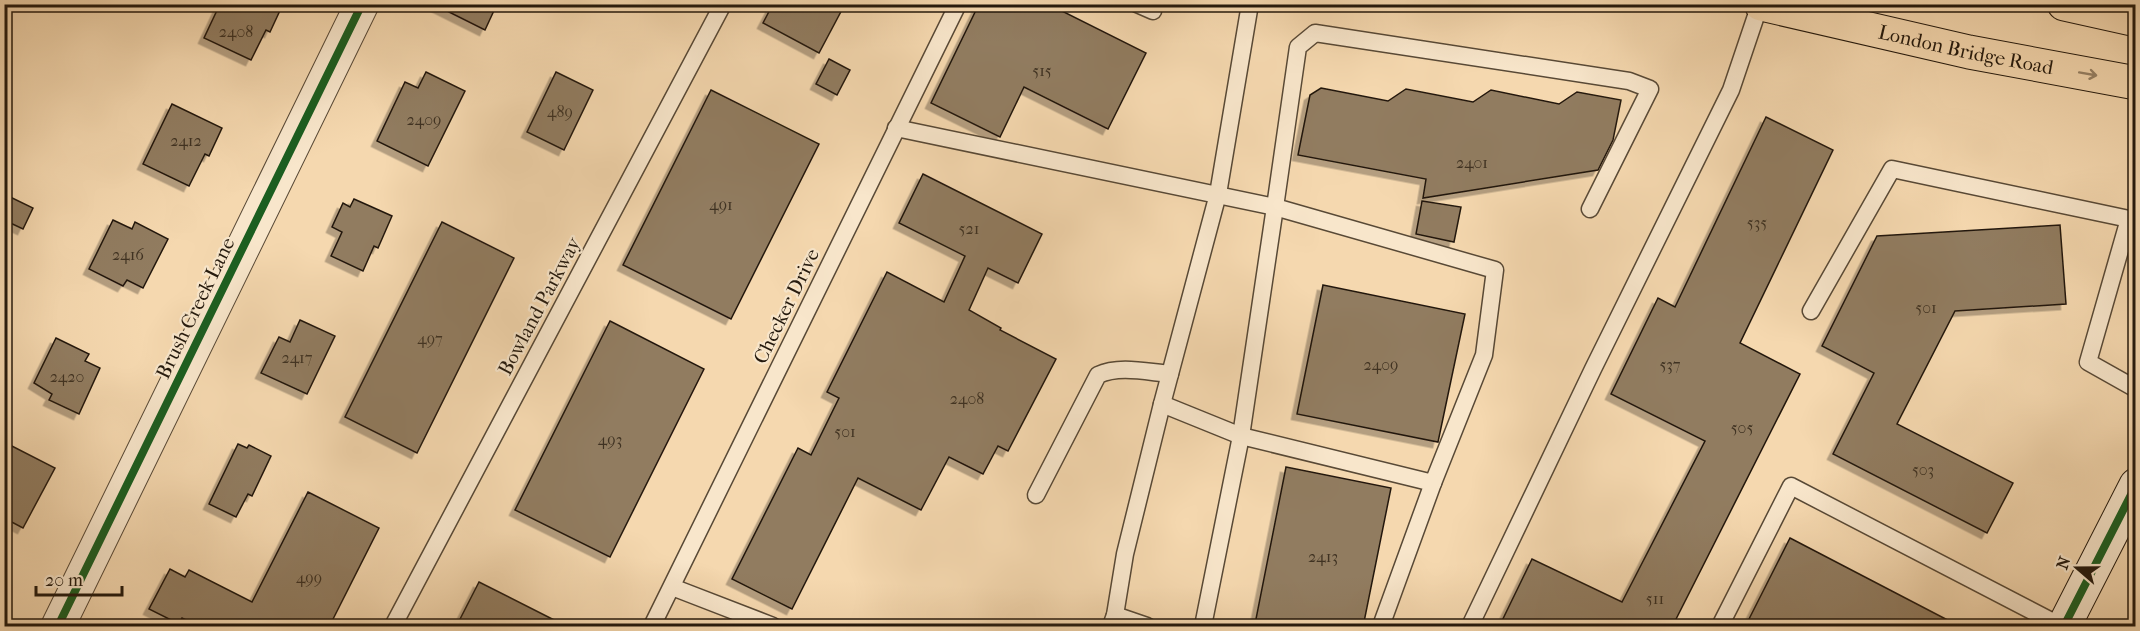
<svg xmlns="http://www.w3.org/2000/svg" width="2140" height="631" font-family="'IM FELL French Canon',serif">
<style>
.building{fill:#917c61;stroke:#24190d;stroke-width:1.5;filter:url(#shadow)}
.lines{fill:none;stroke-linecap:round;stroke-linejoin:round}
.lane-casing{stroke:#584936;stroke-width:19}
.street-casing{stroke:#584936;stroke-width:35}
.secondary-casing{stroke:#24190d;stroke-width:35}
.primary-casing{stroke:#24190d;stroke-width:35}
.lane{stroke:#f8e6cb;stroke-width:16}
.street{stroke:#f8e6cb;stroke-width:33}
.secondary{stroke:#f8e6cb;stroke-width:33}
.primary{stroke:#f5d8af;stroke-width:33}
.cycleway-casing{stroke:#f8e6cb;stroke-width:11}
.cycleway{stroke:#1b5e20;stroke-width:8}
.oneway{stroke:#978266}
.labels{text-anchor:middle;stroke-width:4.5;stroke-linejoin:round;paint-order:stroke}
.number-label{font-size:16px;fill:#3f3222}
.street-label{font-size:20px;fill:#24190d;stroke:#f8e6cb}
</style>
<defs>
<filter id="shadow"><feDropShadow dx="-5.5" dy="5.5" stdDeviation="0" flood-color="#0004"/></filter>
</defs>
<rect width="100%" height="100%" fill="#f5d8af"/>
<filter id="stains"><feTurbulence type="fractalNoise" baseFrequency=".00333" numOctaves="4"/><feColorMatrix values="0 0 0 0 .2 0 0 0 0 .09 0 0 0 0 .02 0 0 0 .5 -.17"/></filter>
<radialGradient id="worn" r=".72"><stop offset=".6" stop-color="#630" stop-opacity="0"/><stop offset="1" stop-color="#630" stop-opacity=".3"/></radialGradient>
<g class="building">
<path d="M220,4H283L270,32L266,30L251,60L204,38Z"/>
<path d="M433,4H497L485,30Z"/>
<path d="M773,4H845L819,53L763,23Z"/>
<path d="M979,4H1048L1146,53L1108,129L1024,87L1000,137L931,103Z"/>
<path d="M829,59L850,70L837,95L816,84Z"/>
<path d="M426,72L465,91L428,166L377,141L405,82L418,88Z"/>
<path d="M556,72L593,90L564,150L527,132Z"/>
<path d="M1321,88L1388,101L1406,89L1473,102L1491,90L1559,104L1577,92L1621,100L1613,140L1598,170L1423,198L1426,179L1298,155L1310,95Z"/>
<path d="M711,90L819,144L731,319L623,265Z"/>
<path d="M172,104L222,128L209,156L205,154L189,186L143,164Z"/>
<path d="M1766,117L1833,150L1740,343L1800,374L1672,627H1499L1532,559L1622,602L1705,441L1611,394L1658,298L1675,307Z"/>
<path d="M923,174L1042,234L1018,283L988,268L969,310L1001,328L1000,330L1056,359L1008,451L998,446L983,474L949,457L921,510L858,478L792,609L732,579L798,448L811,455L839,398L827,392L887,272L944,302L965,256L899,223Z"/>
<path d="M4,194L33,208L23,229L4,220Z"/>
<path d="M354,199L392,216L378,248L374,246L363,271L331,256L342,232L332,227L343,203L350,207Z"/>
<path d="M1422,201L1461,207L1454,242L1416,234Z"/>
<path d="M113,220L132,229L135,222L168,239L143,288L127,280L123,286L89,269Z"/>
<path d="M442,222L514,258L417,453L345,417Z"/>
<path d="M2060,225L2066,304L1955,311L1897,424L2013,483L1987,533L1833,454L1874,373L1822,346L1877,236Z"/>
<path d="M1323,285L1465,314L1438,442L1297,414Z"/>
<path d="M300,320L335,336L307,394L261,373L279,337L290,342Z"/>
<path d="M610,321L704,369L610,557L515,510Z"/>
<path d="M56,338L89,354L85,361L100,368L79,414L49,400L52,394L34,383Z"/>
<path d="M4,442L55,468L23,528L4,518Z"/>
<path d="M238,444L247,448L249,445L271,456L252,496L248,494L236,517L209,504Z"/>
<path d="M1286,467L1391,488L1363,627H1266L1255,624Z"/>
<path d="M308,492L379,528L329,627H201L182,618L179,624L149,609L170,569L185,577L189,570L252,602Z"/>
<path d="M1790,538L1961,627H1745Z"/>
<path d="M479,582L568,627H456Z"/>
</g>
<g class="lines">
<defs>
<g id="lane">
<path d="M1137,4L1153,11"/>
<path d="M896,128L1275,207L1241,436L1162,404"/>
<path d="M1811,311L1892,169L2129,219L2088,362L2136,389"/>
<path d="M1433,483L1484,355L1495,270L1275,207L1298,47L1315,33L1629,81L1650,89L1590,209"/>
<path d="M1036,495L1098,375C1119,365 1147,372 1170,374"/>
<path d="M672,587L773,626"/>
<path d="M1115,615L1147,626"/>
<path d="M393,626L723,4"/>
<path d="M652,626L958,4"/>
<path d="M1111,626L1115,615L1125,554L1162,404L1218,194L1250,4"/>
<path d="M1203,626L1241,436L1433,483L1381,626"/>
<path d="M1470,626L1593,369L1731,90L1760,4"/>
<path d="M1720,626L1791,486L2061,626"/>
</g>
<path id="street" d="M58,626L362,4"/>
<path id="secondary" d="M2064,626L2136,485"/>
<g id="primary">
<path id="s1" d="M1761,4L1969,52L2136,83"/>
<path d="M2064,4L2136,20"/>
</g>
</defs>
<use href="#lane" class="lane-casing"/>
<use href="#street" class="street-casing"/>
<use href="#secondary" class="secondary-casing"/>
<use href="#primary" class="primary-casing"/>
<use href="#lane" class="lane"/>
<use href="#street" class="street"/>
<use href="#secondary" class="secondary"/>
<use href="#primary" class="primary"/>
<defs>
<g id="cycleway">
<path d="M58,626L362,4"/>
<path d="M2064,626L2136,485"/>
</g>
</defs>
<use href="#cycleway" class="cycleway-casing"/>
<use href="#cycleway" class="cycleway"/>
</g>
<defs><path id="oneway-shaft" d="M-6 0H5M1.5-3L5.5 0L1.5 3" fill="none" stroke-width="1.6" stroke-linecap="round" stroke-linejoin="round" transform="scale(1.5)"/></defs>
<use class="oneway" href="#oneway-shaft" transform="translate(2088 74) rotate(10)"/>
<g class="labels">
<g class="number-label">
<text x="236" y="37">2408</text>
<text x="1042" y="76">515</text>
<text x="560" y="117">489</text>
<text x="424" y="125">2409</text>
<text x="186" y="146">2412</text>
<text x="1472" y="168">2401</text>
<text x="721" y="210">491</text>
<text x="1757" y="228">535</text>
<text x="969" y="234">521</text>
<text x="128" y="260">2416</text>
<text x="1926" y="313">501</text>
<text x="430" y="344">497</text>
<text x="297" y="363">2417</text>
<text x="1381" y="370">2409</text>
<text x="1670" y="370">537</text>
<text x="67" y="382">2420</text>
<text x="967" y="404">2408</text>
<text x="1742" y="433">505</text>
<text x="845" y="437">501</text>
<text x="610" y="445">493</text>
<text x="1923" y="475">503</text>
<text x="1323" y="562">2413</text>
<text x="309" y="583">499</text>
<text x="1655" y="604">511</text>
</g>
<g class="street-label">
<text dy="7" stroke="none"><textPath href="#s1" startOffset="210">London Bridge Road</textPath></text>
<text transform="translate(539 306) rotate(-62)" y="7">Bowland Parkway</text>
<text transform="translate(786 306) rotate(-64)" y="7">Checker Drive</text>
<text transform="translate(195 308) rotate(-64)" y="7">Brush Creek Lane</text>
</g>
</g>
<rect width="2140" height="631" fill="none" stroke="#f5d8af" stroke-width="24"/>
<rect x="6" y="6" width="2128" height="619" fill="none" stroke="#24190d" stroke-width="3"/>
<rect x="12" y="12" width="2116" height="607" fill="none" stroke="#24190d" stroke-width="1.5"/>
<g transform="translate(2077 568) rotate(290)" stroke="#f8e6cb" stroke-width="4.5" paint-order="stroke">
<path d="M0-4.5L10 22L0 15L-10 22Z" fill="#24190d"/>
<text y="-9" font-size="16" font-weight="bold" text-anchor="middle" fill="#24190d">N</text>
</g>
<path d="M36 586v9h86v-9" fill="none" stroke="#24190d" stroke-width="3"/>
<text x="45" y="586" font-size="18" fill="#24190d" stroke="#f8e6cb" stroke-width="4.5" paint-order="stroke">20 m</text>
<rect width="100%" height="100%" filter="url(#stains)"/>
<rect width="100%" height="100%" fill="url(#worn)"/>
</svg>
